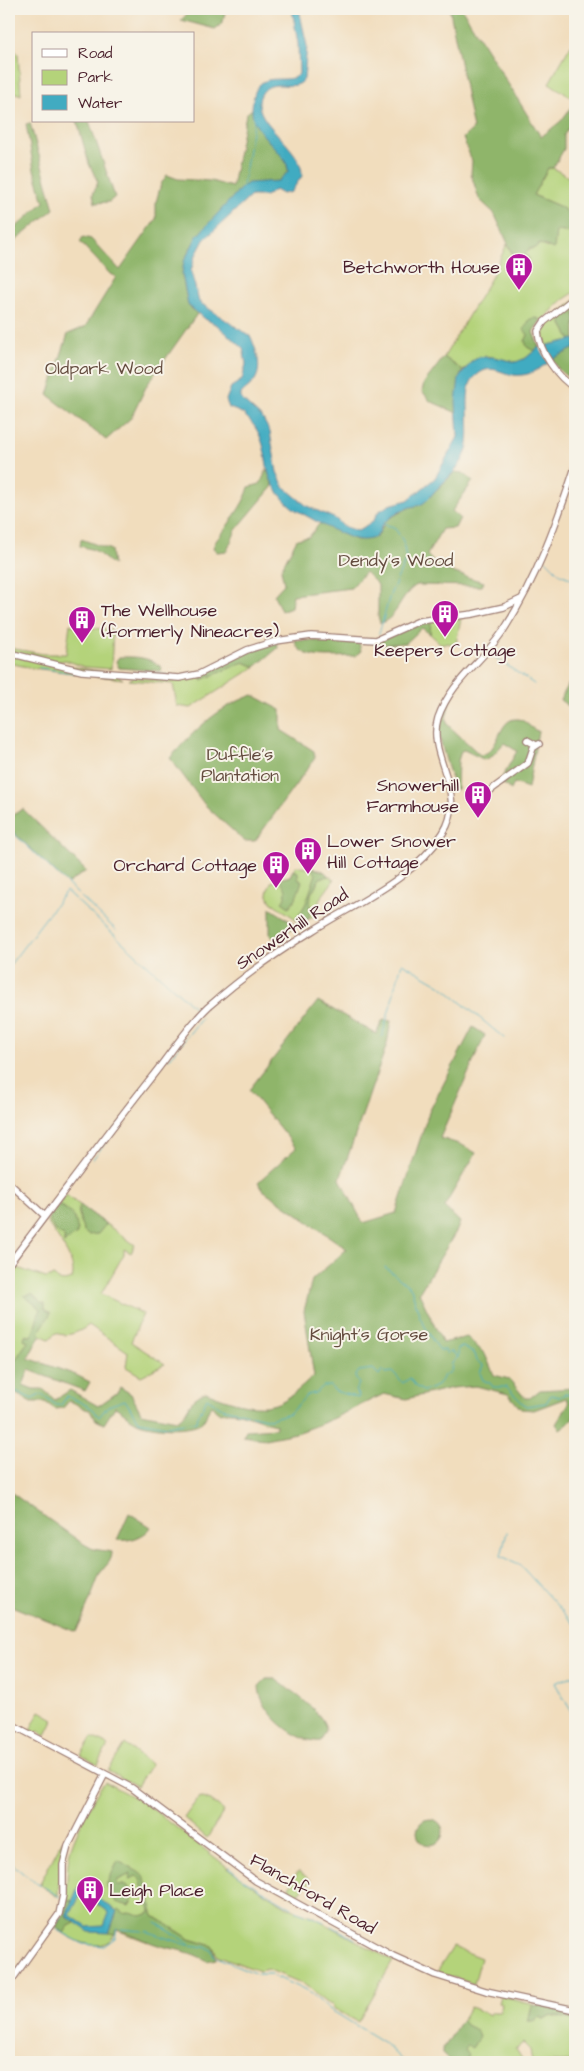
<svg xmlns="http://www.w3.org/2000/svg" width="584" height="2071" font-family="'Architects Daughter',sans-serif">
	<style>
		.green { fill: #b4d37a; stroke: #7f7952 }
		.forest { fill: #8fb56a; stroke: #6c6a4a }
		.water { fill: #41abc1; stroke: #466576; fill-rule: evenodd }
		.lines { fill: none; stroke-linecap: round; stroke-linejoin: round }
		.stream { stroke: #41abc1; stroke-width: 1 }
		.minor-casing { stroke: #9e7e74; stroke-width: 8 }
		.minor { stroke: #fff; stroke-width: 5.5 }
		.labels { text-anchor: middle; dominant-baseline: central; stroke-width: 4; stroke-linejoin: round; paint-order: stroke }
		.poi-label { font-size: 18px; fill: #4a1f2b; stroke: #f7f3e8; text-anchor: end }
		.park-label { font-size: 18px; fill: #644c3f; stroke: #f7f3e8 }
		.street-label { font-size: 18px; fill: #4a1f2b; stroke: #f7f3e8 }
	</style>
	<rect width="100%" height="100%" fill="#f7f3e8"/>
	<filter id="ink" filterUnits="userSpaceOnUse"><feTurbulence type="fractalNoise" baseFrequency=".02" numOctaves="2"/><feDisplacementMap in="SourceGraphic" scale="10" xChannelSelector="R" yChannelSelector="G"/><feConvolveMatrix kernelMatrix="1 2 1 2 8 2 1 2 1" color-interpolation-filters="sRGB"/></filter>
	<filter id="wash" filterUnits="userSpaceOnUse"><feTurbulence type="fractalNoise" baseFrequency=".0096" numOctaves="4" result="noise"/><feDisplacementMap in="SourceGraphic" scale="20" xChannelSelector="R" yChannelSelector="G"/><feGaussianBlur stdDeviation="1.12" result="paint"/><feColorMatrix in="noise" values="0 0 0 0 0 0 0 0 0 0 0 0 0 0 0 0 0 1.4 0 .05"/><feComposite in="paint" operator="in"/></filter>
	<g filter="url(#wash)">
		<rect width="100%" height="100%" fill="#f1ddbd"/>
		<path class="green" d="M575 38V100L549 83Z
			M9 44 18 54 21 95 9 90Z
			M548 168H553L575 181V219L561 207 533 195Z
			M556 231 575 233V292L563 300 535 327 533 332 539 347C532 352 525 361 516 362 492 365 490 342 463 371L444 357 491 278 507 244 515 259C525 255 530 248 540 244L547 248Z
			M575 300V306L562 324 571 340 544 346 540 335 542 329Z
			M461 619 456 644 440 643 430 634 431 620Z
			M70 624 74 626 113 630 111 669 84 667 65 660C56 665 21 654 9 652V648L43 654H66Z
			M9 655 117 675 123 679 32 668 9 663Z
			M244 662 255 667 191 708 177 706 173 684 129 680 133 677 173 681 202 676V679Z
			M296 866 323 871 334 880 319 900 320 912 304 922H300L271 902 267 893 271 882 290 876Z
			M66 1195 135 1245 131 1253 124 1249V1254L101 1294 143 1314 131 1342 165 1364 141 1376 126 1367 128 1352 89 1325C80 1332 66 1338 56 1333L49 1339 40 1335 28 1358 19 1355 9 1372V1270L12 1266 46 1278 54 1276C59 1283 65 1281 72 1279 78 1262 56 1236 47 1222L49 1217Z
			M40 1711 54 1719 45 1737 39 1731 36 1733 30 1730Z
			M92 1737 108 1745 98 1765 81 1755Z
			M125 1744 150 1764V1766L137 1786 108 1771Z
			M105 1782 146 1804 247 1882 289 1908 312 1916 393 1961 358 2022 333 2008V2005C323 2004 319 1995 311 1989 298 1980 282 1976 268 1969L259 1971 217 1955 213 1946 190 1939 154 1916 148 1942 116 1930C108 1958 70 1941 56 1927 70 1906 65 1880 69 1856 73 1836 91 1804 101 1786Z
			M199 1797 211 1801 224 1811 207 1838 184 1818Z
			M65 1840 66 1844 60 1861 58 1897 41 1886 40 1883 62 1841Z
			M298 1871 311 1880 295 1898 286 1893Z
			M453 1947 481 1958 474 1984 437 1972Z
			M501 1996 534 2005 532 2006 528 2021 538 2017 544 2019 551 2015 573 2020 575 2016V2062H532L530 2050 523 2043 516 2049 524 2062H451L442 2054 470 2007 490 2015 492 2012H500L502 2004 499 2003Z"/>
		<path class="forest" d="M213 9H226L222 24 215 29 181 20 189 12 211 11Z
			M447 9H462L541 137 561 121 575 102V118L564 135V149L553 168H548L533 195 561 207 575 219V233L556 231 554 249 540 244 535 248 529 249 525 254 529 258V265L518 263 515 259 494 213 479 199 471 174 472 161 463 138 473 129 450 11Z
			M252 109C253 134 290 155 288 172L278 181 241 188 189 250 185 263 182 274 188 305 197 314 147 385 131 418 106 440 48 395 68 334 85 327 116 277 110 274 80 242 83 237 91 239 120 270 156 219V202L161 184 167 175 178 179 211 181 232 187 246 114Z
			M77 121H89L115 197 109 202 95 203 93 194 98 182 89 164Z
			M30 123 54 209 14 242 9 252V229L13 230 44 202 34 170 26 124Z
			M575 306V339L571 340 562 324V319Z
			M537 318 541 320 533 332 539 347 534 351 527 347 525 341 528 335 524 329 530 319Z
			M575 348V383L559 370 552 359Z
			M444 357 463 371 459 378 457 413 430 401 422 391 424 383Z
			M267 469 273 486 236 530 227 551 217 552 213 548C216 538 221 536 226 528 235 514 245 502 249 487L260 484Z
			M455 472 463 473 473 481 452 511 460 518 455 528 442 529 427 555C440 571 464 576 484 582L482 586 417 585C401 593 398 619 380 623L378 616V585L365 572 351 588 293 595 291 607 281 611 274 595 284 584 281 569 297 539 309 537 320 523 357 540 377 537 386 520 410 507 422 504Z
			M81 539 111 550 113 565 94 550 80 546Z
			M431 620 430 634 422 628 406 643 378 645V642L410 626Z
			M295 640 359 643 361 651 355 656C338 656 298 663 295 640Z
			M277 643 278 648 255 667 244 662 202 680V676L243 654Z
			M119 657C136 657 149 656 162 668L161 671 119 668 116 661Z
			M575 673V711L560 700Z
			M253 695 281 710V730L314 751 315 758 255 841H244L205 805 170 758C195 730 216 708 253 695Z
			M451 696 446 719 448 725 480 755C501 753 497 717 518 719 526 720 530 729 538 731L528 788 514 783 511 790 501 782V779L517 751 504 743 491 757 485 760 464 750 461 751 458 761 457 790 454 788 437 729 440 717Z
			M23 809 86 871 67 884 9 828V817Z
			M309 867 323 871 329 876 320 878 311 894 309 919 300 922 296 920 306 903 316 874Z
			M293 870 298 872V879L302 881 296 898 289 907 282 902C288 892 287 888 279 879L290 876Z
			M270 908 298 926 273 938 270 935Z
			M318 1001 376 1034 383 1020 391 1021 387 1044 340 1179 363 1223 396 1213 429 1112 473 1027 485 1035 440 1138 462 1145 476 1153 444 1207 460 1222 457 1230 419 1293 443 1343 467 1337 485 1354 494 1375 509 1379 525 1398H530L540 1390 574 1388 575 1374V1411L572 1420 560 1429 556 1424 569 1403 566 1398 534 1410 521 1409 508 1394 476 1386 452 1388 406 1399 384 1394 323 1423 296 1433 265 1439 243 1436 246 1430 276 1428V1424C258 1421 237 1408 220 1413L211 1406C207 1410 207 1416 204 1420 194 1432 149 1428 137 1422 128 1418 124 1411 115 1407L104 1424 96 1420 90 1410C81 1409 77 1403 69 1401L63 1408 55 1409 45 1402H31L9 1390C9 1385 7 1378 9 1373 11 1367 23 1347 28 1342L24 1339 25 1335 31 1336C36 1328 36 1318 41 1309L24 1296 32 1294 42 1303H45V1309L51 1313 39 1332 41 1334 28 1358 76 1375 90 1382 85 1391 29 1370 23 1385 33 1389H43L55 1400 70 1390 98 1406 118 1392 120 1387 131 1394 141 1413 177 1420C192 1410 185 1401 206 1392 228 1401 262 1414 284 1400 295 1394 305 1384 314 1376L304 1311 312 1280 347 1249 263 1190 258 1182 296 1148 249 1090Z
			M58 1205C71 1210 79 1220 77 1234L64 1243V1236C57 1234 50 1226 49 1217Z
			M80 1205 106 1224 98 1234 88 1235 83 1231 78 1210Z
			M9 1491 82 1543 93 1549 112 1552C112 1564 103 1566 99 1576 92 1595 85 1613 76 1632L9 1605Z
			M129 1513 151 1527C145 1537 128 1542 117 1540Z
			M266 1679H275C289 1689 325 1713 326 1730L321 1741C296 1744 259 1711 259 1686Z
			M417 1832a13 13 0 1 1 26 0a13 13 0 1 1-26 0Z
			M118 1861 144 1875 154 1916 190 1939 213 1946 216 1959 207 1961C191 1951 175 1950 158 1945 144 1941 131 1932 116 1930L115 1934 109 1933 117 1911 119 1909 125 1914 131 1912 141 1916 150 1913C149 1900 142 1891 140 1878L136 1876 129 1880 131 1874 118 1880 117 1885H127L131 1891 133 1899 129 1906 116 1902 106 1885Z
			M66 1898 72 1901 66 1916 75 1923 69 1926 64 1933 56 1927 63 1915Z
			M534 2005 575 2013 574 2020 551 2015 544 2019 538 2017 535 2021H528L532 2006Z
			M462 2019 466 2025 476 2030 479 2037 472 2048 467 2045 464 2050 468 2055 466 2059 469 2060 467 2062H451L442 2054V2051Z"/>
		<path class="water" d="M292 9H299L307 46 304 79C296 94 273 76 262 93 245 120 304 145 302 176L291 192 282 194 275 190 266 196H251L204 240 195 257 191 271 199 302 251 337C256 350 263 367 255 380 251 386 245 389 241 394V399L263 419 270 432 277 472 284 487 307 506 336 519 343 526 358 531 374 520 378 512 389 505 408 500 435 478 458 437 456 402 459 378 472 361 480 357H494L516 362 526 358 539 347 548 363C540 368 533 374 522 375 502 378 492 358 473 379 463 390 472 432 467 449 462 468 447 478 435 491 431 495 428 501 422 504 419 506 415 506 411 507 403 509 392 516 386 521 376 528 385 539 363 540 348 541 311 518 296 510 285 503 270 484 268 471 264 448 263 431 243 414 239 411 234 410 229 408L226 400 231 387 242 380 246 364 243 348 217 325 203 318 188 305 182 274 184 261 197 236 241 188 248 183 278 181 288 172C290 153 250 134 252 109 254 63 285 88 299 74L298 44Z
			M575 339V348L552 359 544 346Z
			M78 1887 86 1890 117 1911 109 1933 89 1932 66 1916ZM80 1896 92 1900 106 1910 108 1913 103 1926 87 1927 70 1915Z"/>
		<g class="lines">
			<path class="stream" d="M243 186 254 119
				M546 560 560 574 575 580
				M379 634 390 595 406 559 403 541 398 533 394 527 383 524
				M493 656 534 684
				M39 668 74 673
				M143 672 168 675
				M9 829 116 930
				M9 966 66 891 194 1007 196 1014
				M382 1037 402 963 440 985 504 1038
				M169 1059 201 1019
				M93 1159 145 1090
				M385 1267 411 1288 420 1317 433 1341 440 1350H445L447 1354 450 1351 458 1357
				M9 1388 32 1399 42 1394 56 1405H61L67 1396C70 1397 93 1408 94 1410 95 1412 97 1415 99 1417L108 1406 125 1400 138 1421 167 1426 196 1421 207 1398 222 1408 270 1419 290 1413 307 1395 315 1393 324 1386H330L335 1391 358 1398 359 1395 355 1391 359 1384 355 1377 359 1371 373 1369 379 1375 382 1370 385 1373 393 1372 403 1383 410 1378 416 1387 423 1391C434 1388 440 1386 444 1375L451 1372 452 1363 458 1357V1348L463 1347 475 1354 477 1361 483 1365 480 1373 483 1380 490 1383 493 1387H506L526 1406 546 1403 551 1395 559 1397 565 1394 575 1396
				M507 1532 501 1556 519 1564 575 1625
				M9 1606 11 1607
				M575 1675 555 1683 575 1718
				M9 1861 25 1875 60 1897
				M229 1867 243 1879 292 1908
				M296 1910 324 1922
				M63 1911 64 1903
				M156 1923 190 1944
				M332 1926 355 1939
				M56 1929 54 1927 60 1917
				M121 1929 142 1931
				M58 1930 83 1944 104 1946 115 1938 117 1929
				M146 1931 188 1945 206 1947 212 1950 214 1956 257 1974H272L277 1979 279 1978 312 1994 326 2007 383 2042 404 2062
				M556 2010 575 2013"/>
		</g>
	</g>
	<g filter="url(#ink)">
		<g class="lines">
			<defs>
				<path id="minor" d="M575 297 544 322 538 331C539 352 558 378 575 388
					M9 653 82 671 179 678 199 674 247 650 276 641 311 636 376 640 419 621 473 614 504 607 521 599
					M527 740 536 745
					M488 792 528 763 533 748 539 744
					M9 1183 45 1216
					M9 1264C56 1202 102 1140 150 1079 169 1056 186 1028 208 1007 240 979 276 953 312 931 356 903 414 879 443 833 469 792 426 757 438 718 451 680 485 660 505 628 537 578 557 522 575 467
					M9 1723 132 1788 256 1881 393 1956 435 1975 486 1991 575 2010
					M9 1984 59 1914 63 1895V1865L68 1846 105 1774"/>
			</defs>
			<use href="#minor" class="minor-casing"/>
			<use href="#minor" class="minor"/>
		</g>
	</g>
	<defs>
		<symbol id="building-pin" viewBox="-11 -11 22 30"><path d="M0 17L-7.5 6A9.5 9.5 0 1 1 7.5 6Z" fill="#b5179e" stroke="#f7f3e8"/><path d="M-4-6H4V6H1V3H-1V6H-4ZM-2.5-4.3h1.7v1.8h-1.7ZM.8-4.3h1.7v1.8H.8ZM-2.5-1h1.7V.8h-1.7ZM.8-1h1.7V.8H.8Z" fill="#fff"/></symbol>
	</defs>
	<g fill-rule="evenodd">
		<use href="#building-pin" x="503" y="251" width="32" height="43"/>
		<use href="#building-pin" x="429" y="598" width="32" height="43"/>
		<use href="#building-pin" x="66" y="604" width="32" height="43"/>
		<use href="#building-pin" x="462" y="779" width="32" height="43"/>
		<use href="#building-pin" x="292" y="835" width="32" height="43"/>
		<use href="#building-pin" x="260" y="849" width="32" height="43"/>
		<use href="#building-pin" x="74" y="1874" width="32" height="43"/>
	</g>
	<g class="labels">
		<g class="poi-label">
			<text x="500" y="267">Betchworth House</text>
			<text x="101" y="610" text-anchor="start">The Wellhouse<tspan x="101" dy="21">(formerly Nineacres)</tspan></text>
			<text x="445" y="650" text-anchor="middle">Keepers Cottage</text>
			<text x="459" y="785">Snowerhill<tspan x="459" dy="21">Farmhouse</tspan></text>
			<text x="327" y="841" text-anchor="start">Lower Snower<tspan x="327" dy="21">Hill Cottage</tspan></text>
			<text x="257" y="865">Orchard Cottage</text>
			<text x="109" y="1890" text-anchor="start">Leigh Place</text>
		</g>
		<g class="park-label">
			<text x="104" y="368">Oldpark Wood</text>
			<text x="396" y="560">Dendy's Wood</text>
			<text x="240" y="754">Duffle's<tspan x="240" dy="21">Plantation</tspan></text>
			<text x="369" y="1334">Knight's Gorse</text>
		</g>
		<g class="street-label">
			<text transform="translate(292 929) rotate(-34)">Snowerhill Road</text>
			<text transform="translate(313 1894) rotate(30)">Flanchford Road</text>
		</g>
	</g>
	<rect width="584" height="2071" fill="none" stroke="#f7f3e8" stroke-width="30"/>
	<rect x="32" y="32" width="162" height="90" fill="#f7f3e8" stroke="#b29e9c"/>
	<rect x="42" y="49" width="25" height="8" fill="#ffffff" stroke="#b29e9c"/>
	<text x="78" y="58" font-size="15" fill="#4a1f2b">Road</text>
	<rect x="42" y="70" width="25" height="15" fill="#b4d37a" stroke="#b29e9c"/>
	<text x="78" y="82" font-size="15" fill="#4a1f2b">Park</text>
	<rect x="42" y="95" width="25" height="15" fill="#41abc1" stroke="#b29e9c"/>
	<text x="78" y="108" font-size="15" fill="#4a1f2b">Water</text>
</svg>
